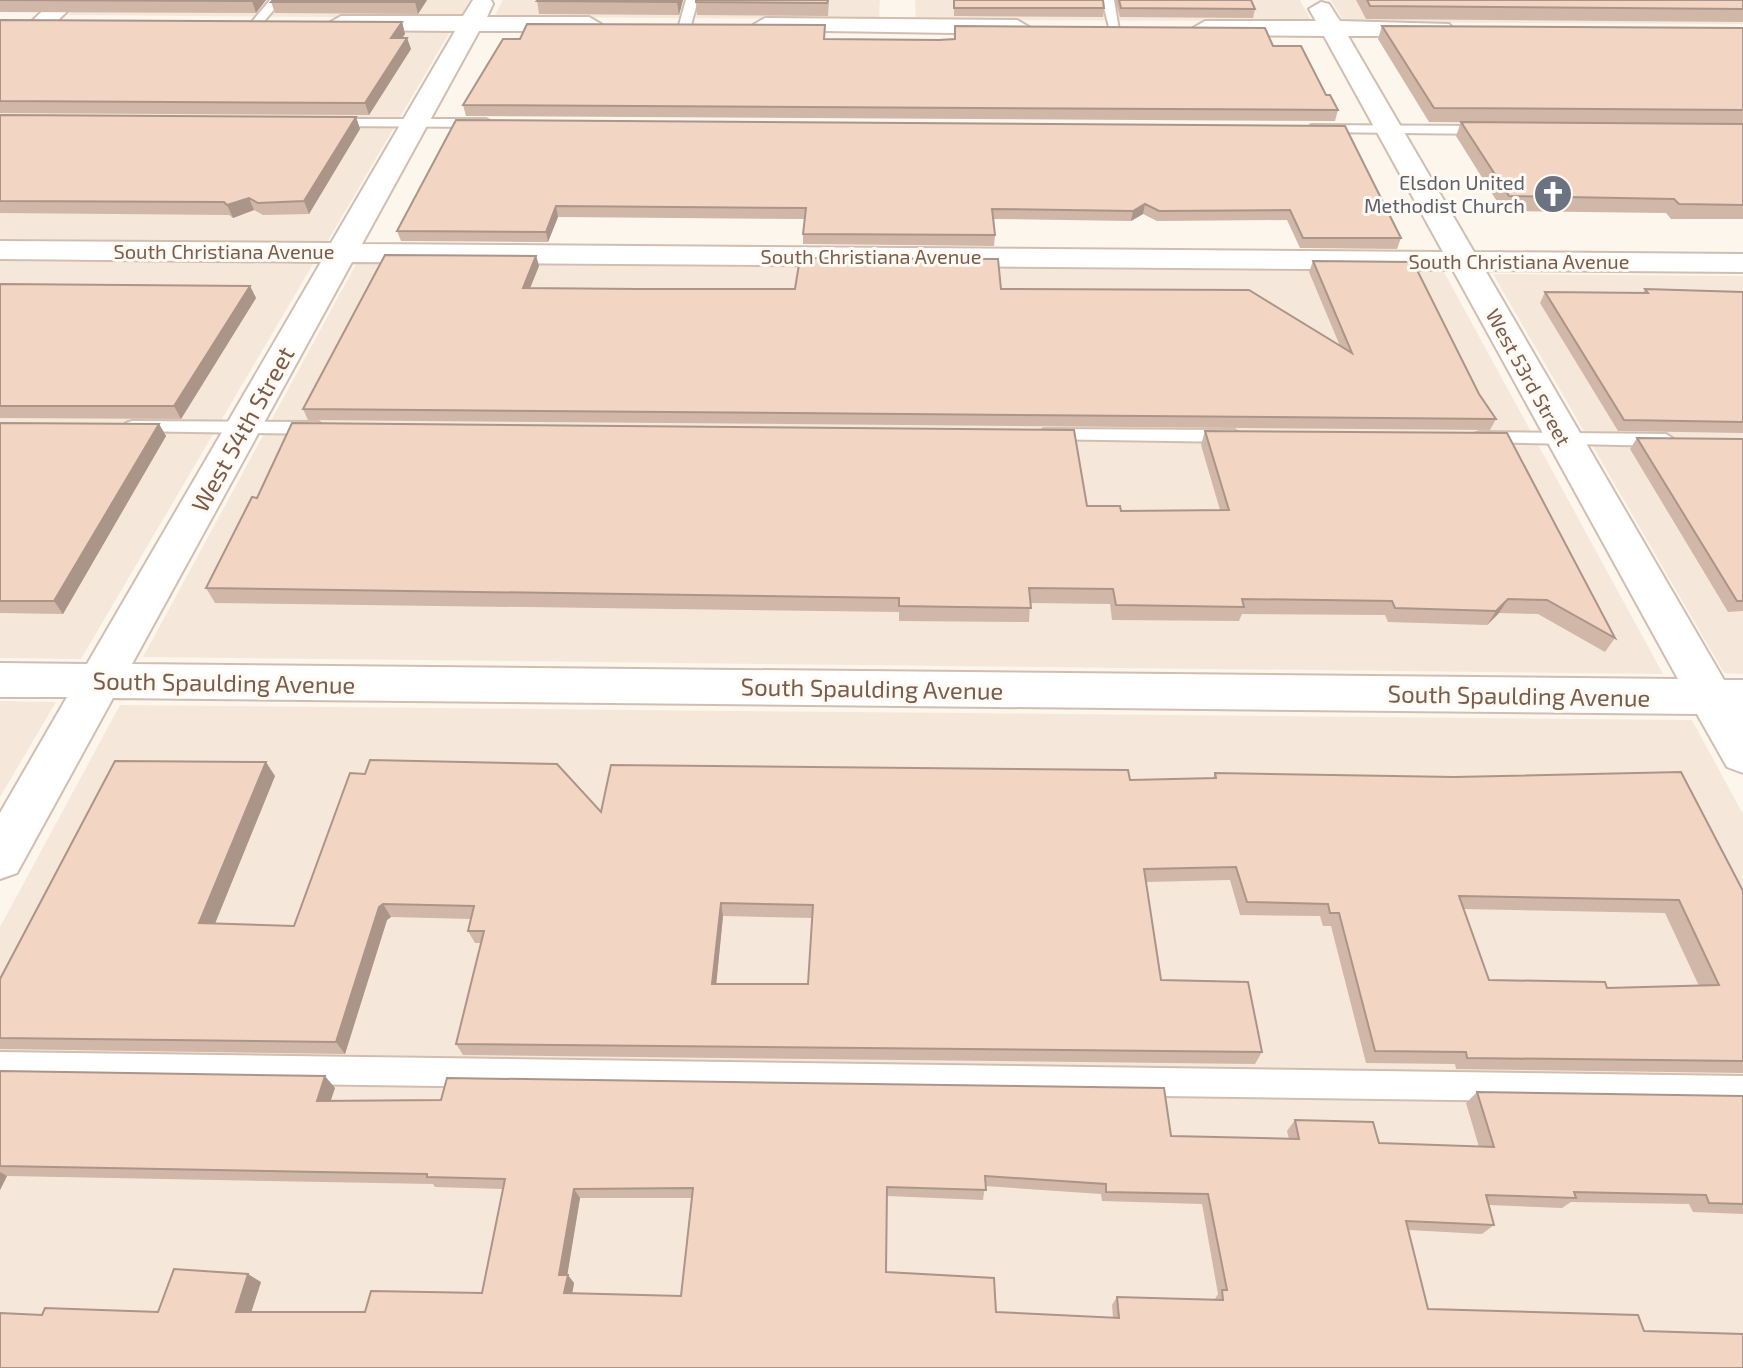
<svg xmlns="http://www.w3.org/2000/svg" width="1743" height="1368" font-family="'Exo 2',sans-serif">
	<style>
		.residential { fill: #f5e8da }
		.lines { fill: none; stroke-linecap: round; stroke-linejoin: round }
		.lane-casing { stroke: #d1beb0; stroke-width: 4 }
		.street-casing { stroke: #d1beb0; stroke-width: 4 }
		.lane { fill: #fff; fill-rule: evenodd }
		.street { fill: #fff; fill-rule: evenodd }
		.wall { fill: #d1b7a8; fill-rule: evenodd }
		.shaded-wall { fill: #aa9588 }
		.building { fill: #f3d5c3; stroke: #aa9588; stroke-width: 2; fill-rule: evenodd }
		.labels { text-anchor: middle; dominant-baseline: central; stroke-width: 6; stroke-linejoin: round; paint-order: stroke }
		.far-worship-label { font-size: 20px; fill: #5b616d; stroke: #fffaf3; text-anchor: end }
		.far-street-label { font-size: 20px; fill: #7a5c4d; stroke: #fffaf3 }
		.street-label { font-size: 24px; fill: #7a5c4d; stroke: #fffaf3 }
	</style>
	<rect width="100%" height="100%" fill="#fdf6ec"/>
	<path class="residential" d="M85 0H470L460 18 68 15Z
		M503 0H880L879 19 494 17Z
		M915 0H1300L1311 21 916 20Z
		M1331 0H1743V24L1344 22Z
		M0 28 451 30 327 242 0 239Z
		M0 261 313 264 81 659 0 658Z
		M356 264 1444 272 1663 674 143 657Z
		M1493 274 1743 276V674L1724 673Z
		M0 701 56 702 0 797Z
		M120 705 1692 720 1743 814V1368H0V927Z"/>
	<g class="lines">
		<defs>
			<path id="lane" d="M270 0H282L261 25H253L251 23Z
				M686 0H698L691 25 685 29 679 25Z
				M1102 0H1114L1119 30 1109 27Z
				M323 119H486L493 123 486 127 328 126 323 125Z
				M1311 125 1486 126 1493 130 1486 134 1316 132 1309 128Z
				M132 421 318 422 327 428 318 434 126 431V423Z
				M1044 429 1234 430 1243 436 1234 442 1038 439 1035 435Z
				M1480 432 1666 434 1675 440 1666 446 1474 442V434Z
				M0 1052 1743 1076V1104L0 1080Z"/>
			<path id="street" d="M54 0H79L52 26H36L32 21Z
				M473 0H491L493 4 487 17H589L601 24 589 31H479L362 244 1443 252 1324 36 1205 35 1193 28 1205 21H1316L1309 9 1321 2 1329 4 1340 21 1449 24 1453 29 1441 36H1348L1474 252 1743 254V272L1485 270 1724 680H1743V773L1727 767 1697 714 113 698 17 873 0 879V813L67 697H0V663L87 664 321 262 0 259V241L331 243 455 31 341 30 329 23 341 16H463ZM352 262 1453 270 1678 679 132 664Z
				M765 18 1017 20 1029 27 1017 34 757 30 753 25Z"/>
		</defs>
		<use href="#lane" class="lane-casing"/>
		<use href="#street" class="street-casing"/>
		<use href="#lane" class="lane"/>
		<use href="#street" class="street"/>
	</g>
	<path class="wall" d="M0 0H266L256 13 0 12Z
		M427 0 418 14 275 13 271 2Z
		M683 0 679 15 539 14 537 1Z
		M829 0 828 16 697 15 696 2Z
		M954 0H1103L1104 8 1103 17 954 16Z
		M1115 0H1251L1255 9 1253 18 1120 17Z
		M1356 0H1743V22L1366 19Z
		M0 20 402 22 405 34 402 38H407L411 49 369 115 0 113Z
		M955 26 1273 46 1326 95 1338 110 1335 121 466 116 463 105 825 39H955Z
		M1382 26 1743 28V124L1429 122 1378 39Z
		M0 115 356 117 360 129 309 214 263 215 254 210 233 218 229 215 0 213Z
		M456 120 1345 126 1401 238 1397 249 1300 248 1287 220 1157 221 1143 214 1131 221 994 219 995 235 994 246 803 244V234L805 219 558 217 548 242 401 241 397 231Z
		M1461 122 1743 124V219H1671L1666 213 1503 211 1456 136Z
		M536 256 539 266 530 288 638 289H1001L1340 346 1309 272 1313 261 1479 394 1496 419 1490 430 308 420 303 409Z
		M0 284 250 286 256 298 181 419 0 418Z
		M1645 289 1743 292V433L1618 431 1540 303 1545 292 1643 293Z
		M0 423 159 424 166 436 63 614 0 613Z
		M1205 431 1507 433 1615 638 1605 652 1538 614 1499 613 1487 625 1388 622 1385 615 1242 614 1239 621 1112 620 1110 604 1030 603 1029 622 899 621V612L215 603 206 588 1087 506 1121 511 1220 510 1201 445Z
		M1637 438 1743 439V611L1728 612 1630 449Z
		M1215 773 1743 891V1073L1456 1069 1455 1064 1366 1063 1331 926H1323L1320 916 1240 915 1230 880 1146 882 1161 980 1262 1052 1255 1064 463 1055 456 1044 481 943H475L468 931 471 919 391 917 387 920 345 1054 0 1049V979L275 776 215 923 294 926 601 812 1130 780 1213 778ZM1464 909 1665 913 1699 986 1607 988 1489 980ZM723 916 812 918 808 984H716Z
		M0 1071 335 1088 330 1101 1171 1136 1289 1139 1287 1131 1295 1120 1379 1143 1479 1147 1466 1103 1477 1092 1743 1096V1214L1693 1212 1689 1204 1571 1202 1562 1208 1489 1205 1494 1225 1482 1234 1408 1230 1428 1309 1644 1331 42 1315 158 1312 261 1282 251 1312H365L482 1293 503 1189 435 1187 433 1184 7 1176 0 1190ZM985 1186 1101 1194 1102 1201 1202 1204 1218 1294 1215 1299 1117 1297 1112 1305 1113 1318 996 1312 886 1272 887 1196 983 1200ZM580 1198H692L681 1296 572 1293 574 1283 567 1275Z"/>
	<path class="shaded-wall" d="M253 0H266L256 13 252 1Z
		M417 0H427L418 14 415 2Z
		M678 0H683L679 15 677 2Z
		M402 22 405 34 395 49 391 38Z
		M407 38 411 49 369 115 365 103Z
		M356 117 360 129 309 214 304 201Z
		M249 198 254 210 233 218 227 205Z
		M1145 204 1143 214 1131 221 1133 211Z
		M556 206 558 217 548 242 546 232Z
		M536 256 539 266 526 298 523 288Z
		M250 286 256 298 181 419 174 406Z
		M159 424 166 436 63 614 54 601Z
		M1508 599 1499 613 1487 625 1496 611Z
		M266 762 275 776 210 936 199 923Z
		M721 903 723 916 715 997 712 984Z
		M383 904 391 917 387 920 345 1054 336 1042 379 907Z
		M325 1076 335 1088 327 1112 317 1101Z
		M0 1172 7 1176 0 1190Z
		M574 1189 580 1198 566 1283 559 1275Z
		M248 1274 261 1282 249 1319 236 1312Z
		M568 1275 574 1283 571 1301 564 1293Z"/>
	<path class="building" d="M0 0H253L252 1Z
		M273 0H417L415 2H271Z
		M538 0H678L677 2 537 1Z
		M696 0H828L827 3 696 2Z
		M954 0H1103L1104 8H954Z
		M1119 0H1251L1255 9 1121 8Z
		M1367 0H1743V9L1370 6Z
		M0 20 402 22 391 38H407L365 103 0 101Z
		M527 24 825 25 824 39 939 40 955 39V26L1265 28 1273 46H1301L1326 95H1330L1338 110 463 105 503 39H520Z
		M1382 26 1743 28V110L1434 108Z
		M0 115 356 117 304 201 258 203 249 198 227 205 224 202 0 201Z
		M456 120 1345 126 1401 238H1303L1290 210 1159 211 1145 204 1133 211 992 209 995 235 803 234 806 208 556 206 546 232 397 231Z
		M1461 122 1743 124V205L1679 204 1674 199 1509 196Z
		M385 255 536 256 523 288 638 289H795L800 258 998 259 1001 289 1249 290 1352 353 1313 261 1413 262 1479 394 1496 419 303 409Z
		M0 284 250 286 174 406H0Z
		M1645 289 1743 292V422L1624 420 1545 292 1648 293Z
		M0 423 159 424 54 601H0Z
		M292 423 1074 430 1087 506H1120L1121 511 1229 510 1205 431 1507 433 1615 638 1547 600 1508 599 1496 611 1395 608 1392 601 1242 599 1244 607 1116 605 1113 589 1029 588 1031 608 960 607 899 606V598L206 588 252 497 257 498Z
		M1637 438 1743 439V601H1737Z
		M370 760 557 764 601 812 611 765 1128 770 1130 780 1216 778 1215 773 1454 777 1681 772 1743 891V1061L1467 1058 1466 1052 1375 1051 1339 913H1330L1328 904 1247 902 1236 867 1144 869 1161 980 1248 982 1262 1052 456 1044 484 931H468L474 906 383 904 379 907 336 1042 0 1038V979L115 761 266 762 199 923 294 926 350 773 365 774ZM1459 896 1679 900 1719 985 1607 988 1605 982 1489 980ZM721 903 813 905 808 984H712Z
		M0 1071 325 1076 317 1101 441 1100 447 1078 1164 1088 1171 1136 1299 1139 1295 1120 1373 1122 1379 1143 1494 1147 1477 1092 1743 1096V1204L1709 1203 1706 1195 1574 1192 1576 1198 1486 1195 1494 1225 1406 1221 1428 1309 1638 1315 1644 1331 1743 1334V1368H0V1313L42 1315 45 1308 158 1312 174 1269 248 1274 236 1312H365L371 1291 482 1293 505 1179 427 1177V1174L0 1166ZM985 1176 1106 1184V1192L1208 1194 1227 1290H1222L1223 1300 1117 1297 1119 1318 996 1312 994 1278 886 1272 887 1187 986 1190ZM693 1188 681 1296 564 1293 568 1275H559L574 1189Z"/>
	<defs>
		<symbol id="church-disc" viewBox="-11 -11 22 22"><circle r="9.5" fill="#6b7280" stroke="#fffaf3"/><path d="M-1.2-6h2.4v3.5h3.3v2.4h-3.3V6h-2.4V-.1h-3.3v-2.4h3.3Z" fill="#fff"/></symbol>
	</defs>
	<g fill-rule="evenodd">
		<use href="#church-disc" x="1531" y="172" width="44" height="44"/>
	</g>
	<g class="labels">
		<g class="far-worship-label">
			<text x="1525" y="182">Elsdon United<tspan x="1525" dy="23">Methodist Church</tspan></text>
		</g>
		<g class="far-street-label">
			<text x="224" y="251">South Christiana Avenue</text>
			<text x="871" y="256">South Christiana Avenue</text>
			<text x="1519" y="261">South Christiana Avenue</text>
			<text transform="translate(1529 377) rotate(61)">West 53rd Street</text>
		</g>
		<g class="street-label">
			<text transform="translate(242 429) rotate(-61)">West 54th Street</text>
			<text transform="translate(224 682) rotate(1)">South Spaulding Avenue</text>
			<text transform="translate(872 688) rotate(1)">South Spaulding Avenue</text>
			<text transform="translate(1519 695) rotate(1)">South Spaulding Avenue</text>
		</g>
	</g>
</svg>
